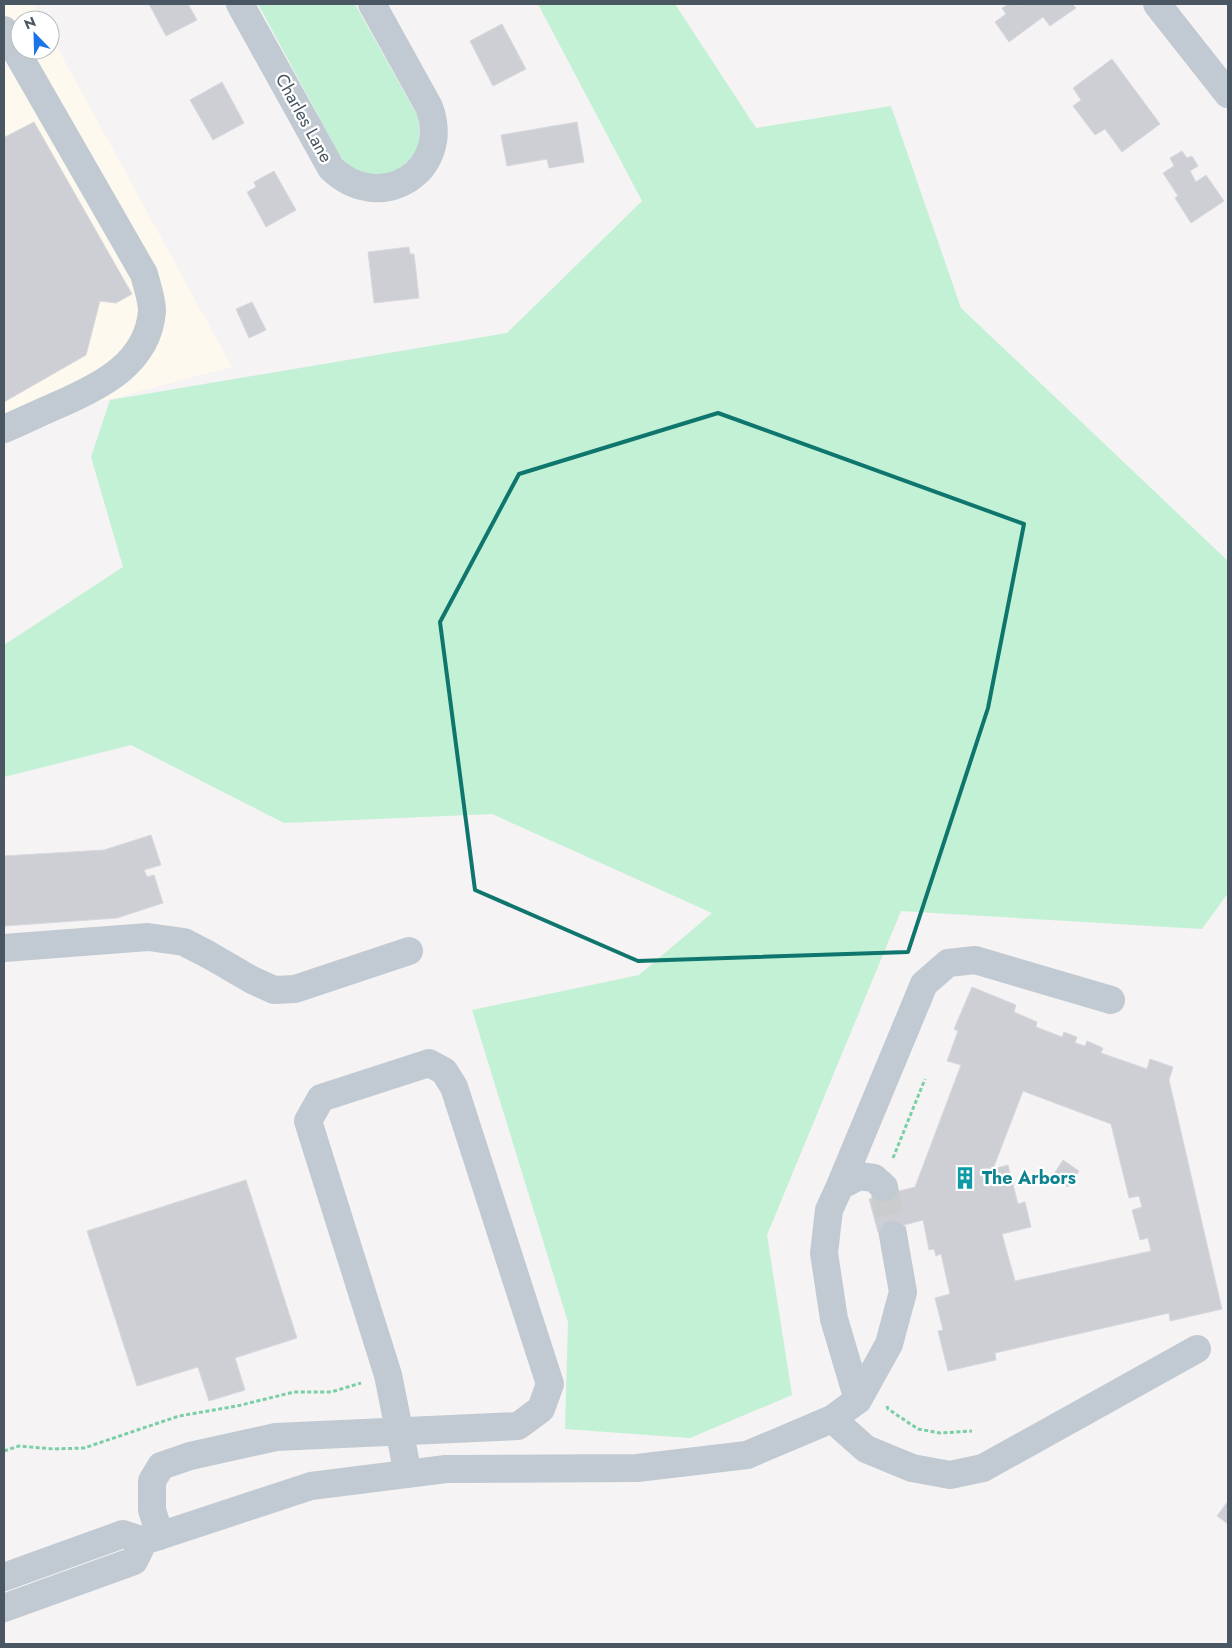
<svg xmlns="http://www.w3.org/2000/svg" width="1232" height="1648" font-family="Jost,sans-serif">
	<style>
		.commercial { fill: #fdf9ef }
		.green { fill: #c3f1d5 }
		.building { fill: #cdcfd5; stroke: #d7d9de; fill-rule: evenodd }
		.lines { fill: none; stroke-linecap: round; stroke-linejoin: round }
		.minor-tunnel { stroke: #caccce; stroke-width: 28; stroke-dasharray: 28 14; stroke-linecap: butt }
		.path { stroke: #7ad0a6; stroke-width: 3; stroke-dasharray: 4 2.5; stroke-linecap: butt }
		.minor { stroke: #c1cad2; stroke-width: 28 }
		.marked { fill: none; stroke: #0f766e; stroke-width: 4; stroke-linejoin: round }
		.labels { text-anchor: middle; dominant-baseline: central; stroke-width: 4.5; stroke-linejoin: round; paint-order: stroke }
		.street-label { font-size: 18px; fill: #4a5661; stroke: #fff }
		.culture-label { font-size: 18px; font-weight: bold; fill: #0d838f; stroke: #fff; text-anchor: start }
	</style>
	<rect width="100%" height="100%" fill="#f5f3f3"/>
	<path class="commercial" d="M4 4H34L42 20H20V50H50V34L232 367 4 427Z"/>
	<path class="green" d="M258 4H355L417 115C419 125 421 135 418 145 410 168 384 181 361 172 352 169 346 163 340 156Z
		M538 4H675L756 128 891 106 961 308 1228 561V893L1202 929 901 911 767 1235 792 1395 690 1438 565 1429 568 1322 472 1010 639 975 712 913 492 814 284 823 131 745 4 777V645L123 567 91 457 110 400 507 333 642 201Z"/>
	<path class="building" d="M149 4H188L197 20 166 36Z
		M1009 4H1017L1018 6 1022 4H1072L1076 8 1050 26 1043 17 1009 42 995 22 1006 14 1002 8Z
		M502 24 526 69 493 86 470 41Z
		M1112 59 1160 124 1122 152 1105 129 1095 135 1073 106 1081 100 1073 88Z
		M222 82 244 123 213 140 190 100Z
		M34 122 132 294 116 303 100 301 86 355 4 402V134L5 137Z
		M577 122 584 162 549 168 547 159 507 166 501 135Z
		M1182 151 1187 158 1192 156 1198 166 1190 171 1196 182 1206 175 1224 201 1191 223 1175 198 1178 196 1163 173 1174 166 1170 158Z
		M274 171 296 210 266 227 247 192 256 187 254 182Z
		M409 247 410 254H414L419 298 374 303 368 252Z
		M252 302 266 330 249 338 236 309Z
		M151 835 161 865 144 870 147 877 154 875 163 903 117 918 4 926V856L104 850Z
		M972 987 1016 1005 1014 1012 1037 1022 1036 1027 1062 1037 1064 1032 1077 1037 1075 1043 1085 1046 1087 1041 1103 1048 1101 1053 1147 1069 1150 1059 1173 1067 1169 1080 1222 1309 1170 1321 1169 1313 995 1353 996 1360 948 1371 938 1331 943 1330 935 1298 950 1294 941 1254 936 1256 934 1249 929 1250 923 1220 878 1232 869 1199 915 1187 961 1065 947 1061 958 1031 954 1029ZM1023 1091 1111 1124 1129 1198 1139 1196 1142 1207 1132 1210 1140 1240 1148 1238 1151 1251 1015 1281 1002 1234 1031 1227 1025 1202 1018 1204 1008 1165 993 1169Z
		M1063 1160 1079 1171 1068 1187 1052 1177Z
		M246 1180 297 1338 235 1358 245 1390 209 1401 198 1367 137 1386 87 1231Z
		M1228 1501V1524L1217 1516Z"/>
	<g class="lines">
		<path class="minor-tunnel" d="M884 1187 893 1235"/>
		<path class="path" d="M893 1158 925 1079
			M887 1406 888 1409 918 1429 940 1433 972 1431
			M4 1451 19 1446 54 1449 84 1448 179 1416 237 1406 294 1392H331L361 1383"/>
		<path class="minor" d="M240 4 331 168C380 216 453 171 429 107L372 4
			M1157 4 1228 94
			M4 30 144 274C147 286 152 299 152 311 148 363 101 386 60 404 41 412 23 421 4 429
			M4 948 148 937 184 942 209 955 252 980 274 990 295 989 409 951
			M840 1186 924 984 948 963 975 960 1111 1000
			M858 1400 834 1319 824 1253 829 1210 840 1186 859 1176 874 1178 884 1187
			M832 1419 866 1449 912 1468 950 1475 983 1468 1197 1349
			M160 1536 152 1510V1481L161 1466 190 1456 276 1437 518 1426 541 1409 550 1384 454 1087 444 1071 429 1063 321 1098 308 1121 388 1375 408 1474
			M4 1577 123 1534 144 1541 311 1486 446 1469 637 1468 747 1455 832 1419 858 1400 889 1344 903 1292 893 1235
			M4 1608 134 1561 144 1541"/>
	</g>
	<path class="marked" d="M718 413 1024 524 988 708 908 952 638 961 475 890 440 622 519 474Z"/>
	<defs>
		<symbol id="building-bare" viewBox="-9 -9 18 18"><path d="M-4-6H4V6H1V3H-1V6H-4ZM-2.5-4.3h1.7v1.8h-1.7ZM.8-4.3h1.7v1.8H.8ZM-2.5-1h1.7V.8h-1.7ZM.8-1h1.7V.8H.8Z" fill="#0f9aa8" stroke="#fff" stroke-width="2.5" paint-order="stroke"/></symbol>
	</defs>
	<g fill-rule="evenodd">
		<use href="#building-bare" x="949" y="1162" width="32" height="32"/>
	</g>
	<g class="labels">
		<g class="street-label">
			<text transform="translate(304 118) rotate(61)">Charles Lane</text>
		</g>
		<g class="culture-label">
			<text x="982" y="1178">The Arbors</text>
		</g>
	</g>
	<rect width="1232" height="1648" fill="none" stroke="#4a5661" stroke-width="10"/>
	<g transform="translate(35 35) rotate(337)"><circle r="24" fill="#ffffff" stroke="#b7bbc0"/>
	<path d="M0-4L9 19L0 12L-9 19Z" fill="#1a73e8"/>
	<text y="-8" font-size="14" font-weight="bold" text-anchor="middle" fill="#4a5661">N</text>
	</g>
</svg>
